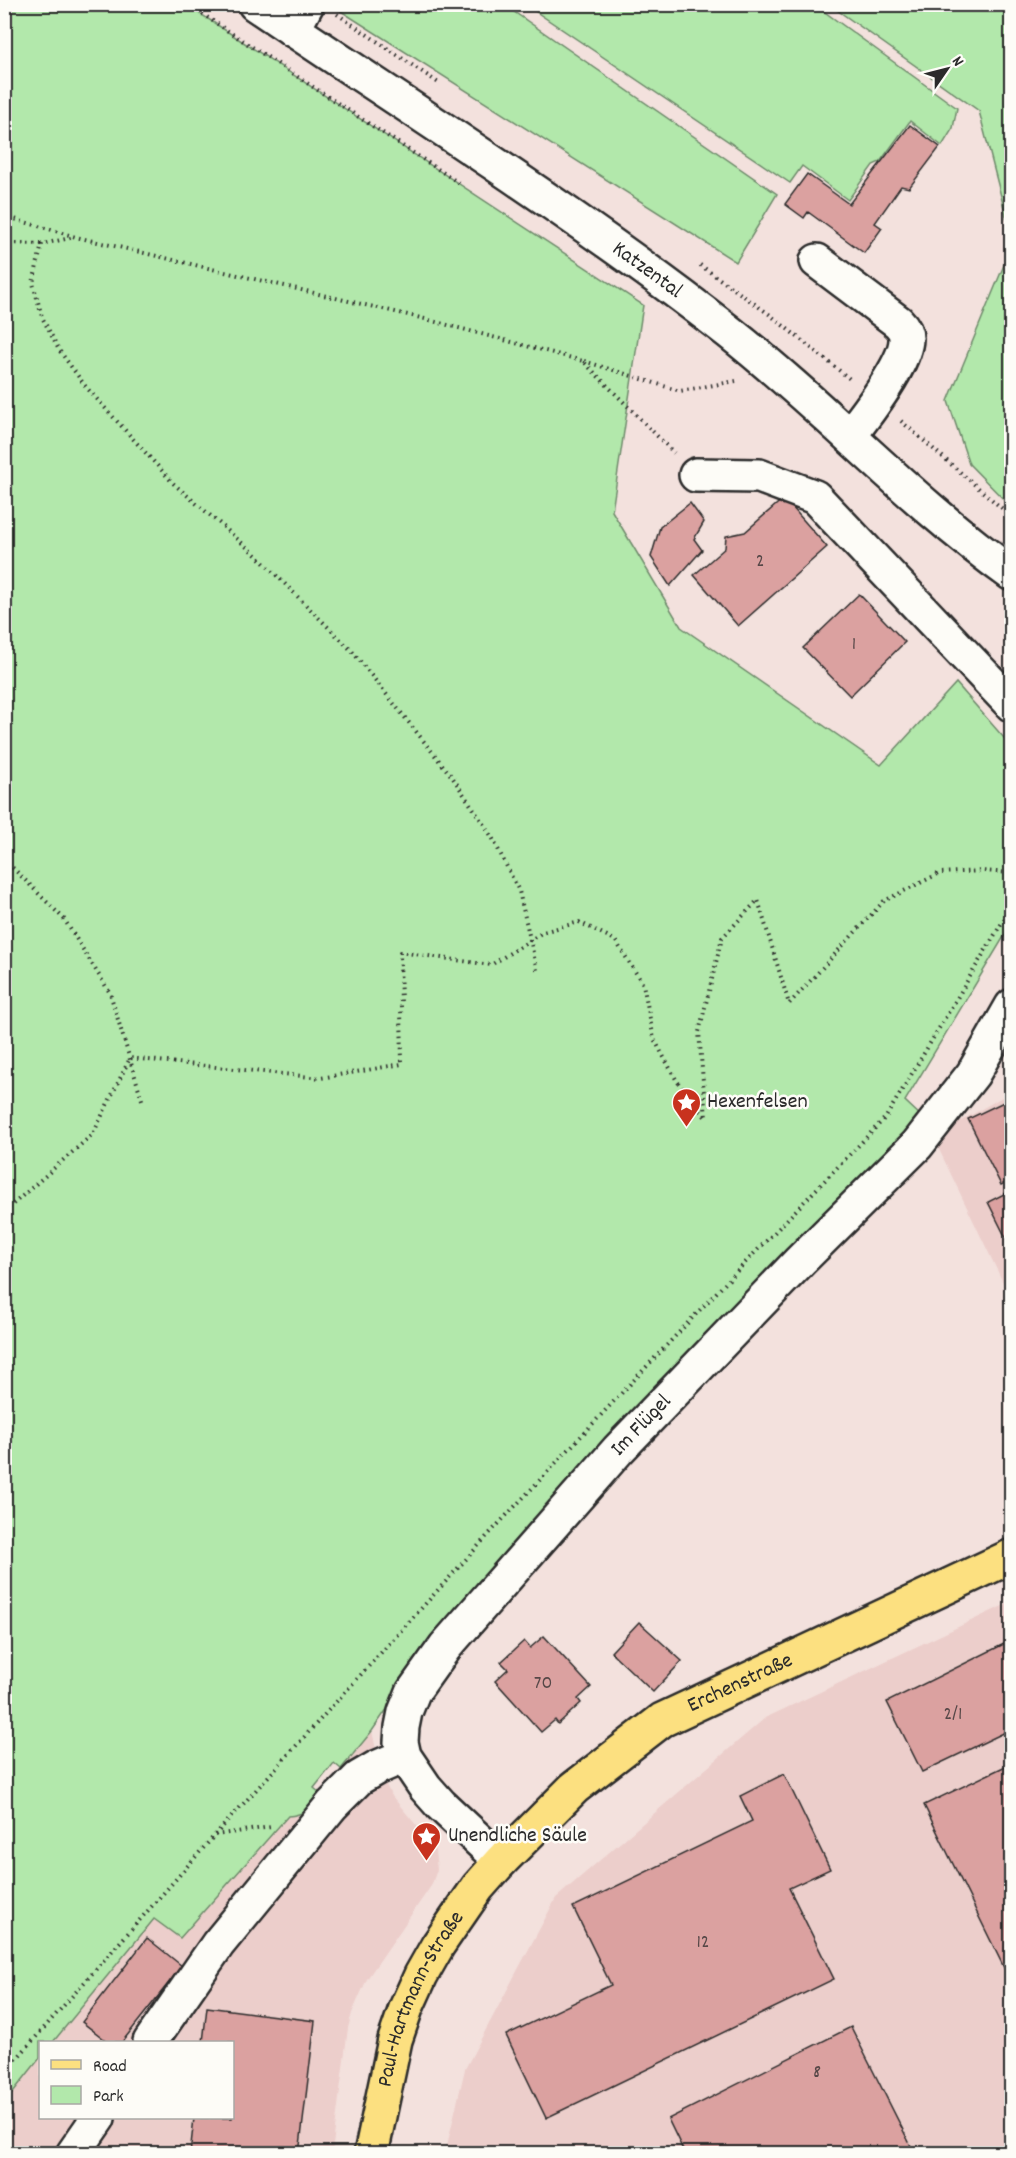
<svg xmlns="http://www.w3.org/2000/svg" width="1016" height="2158" font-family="Dekko,sans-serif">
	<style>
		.built { fill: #eccecb }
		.green { fill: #b2e8ab; stroke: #6e8a6b; stroke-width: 1.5 }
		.building { fill: #dba1a0; stroke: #2b2b2b; stroke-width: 1.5 }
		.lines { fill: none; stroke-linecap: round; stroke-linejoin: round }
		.minor-casing { stroke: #2b2b2b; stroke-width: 38 }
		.major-casing { stroke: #2b2b2b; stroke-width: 38 }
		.path { stroke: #2b2b2b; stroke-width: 4; stroke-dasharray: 1.5 4.5; stroke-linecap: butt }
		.minor { stroke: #fdfcf7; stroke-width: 33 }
		.major { stroke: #fce080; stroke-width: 33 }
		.labels { text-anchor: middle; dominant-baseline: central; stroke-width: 5; stroke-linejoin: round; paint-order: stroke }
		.number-label { font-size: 20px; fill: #574848 }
		.street-label { font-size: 22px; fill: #2b2b2b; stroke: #fdfcf7 }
		.poi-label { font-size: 22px; fill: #2b2b2b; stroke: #fdfcf7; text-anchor: start }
	</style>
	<rect width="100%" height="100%" fill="#f3e1dd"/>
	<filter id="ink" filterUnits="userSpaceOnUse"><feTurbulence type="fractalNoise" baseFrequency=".0167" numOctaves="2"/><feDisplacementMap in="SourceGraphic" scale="12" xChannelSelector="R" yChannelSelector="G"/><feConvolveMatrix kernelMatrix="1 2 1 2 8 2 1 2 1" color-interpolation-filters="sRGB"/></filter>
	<g filter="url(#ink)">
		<path class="built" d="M1011 1092V1299L933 1137Z
			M1011 1602V2153L445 2154 465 2069 556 1898 765 1718Z
			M372 1731 382 1777 391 1795 427 1838 435 1851 437 1870 431 1886 367 1979 352 2013 348 2028 332 2153 5 2154V2102L40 2058V2118H232V2042H53L154 1918 180 1938 289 1816 299 1815 321 1794Z"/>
		<path class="green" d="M5 5H187L643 305 612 511 681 627 881 765 956 683 1011 746V925L905 1101 923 1118 424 1655 372 1731 341 1769 334 1763 314 1788 321 1794C310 1806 306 1815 288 1816L180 1938 154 1919 53 2042H40V2058L5 2102Z
			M333 5H504L777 194 736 262 333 6Z
			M526 5H815L957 108 953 128 942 146 910 121 880 162 873 165 848 200 802 166 790 183Z
			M830 5H1011V235L979 111Z
			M1011 248V507L969 464 948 401Z"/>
		<path class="building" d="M910 125 940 147 909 188 901 186 875 223 882 228 864 253 808 212 804 218 785 204 807 174 849 204Z
			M784 498 827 547 738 626 694 575 725 548 726 536 745 532Z
			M690 503 704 522 694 539 702 550 670 586 651 557 660 527Z
			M859 594 905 642 850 696 803 648Z
			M1012 1098V1180L1001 1185 968 1119Z
			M1012 1190V1250L988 1202Z
			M639 1622 682 1661 653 1692 611 1652Z
			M544 1636 591 1687 578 1699 581 1703 558 1724 555 1720 541 1732 495 1681 508 1669 501 1662 524 1641 530 1648Z
			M1012 1640V1729L922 1772 887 1702Z
			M1012 1763V1984L924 1805Z
			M784 1774 830 1869 789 1888 834 1979 546 2118 506 2035 611 1985 573 1907 752 1821 740 1796Z
			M147 1938 182 1966 122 2042H108L82 2022Z
			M207 2007 315 2021 299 2154H190L194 2118H232V2042H203Z
			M851 2027 915 2154H685L668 2119Z"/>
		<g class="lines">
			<defs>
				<g id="minor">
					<path id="s1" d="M255 4C415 112 578 214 729 332 827 409 911 502 1012 574"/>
					<path d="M293 30 307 4"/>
					<path d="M817 261 898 322C902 326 906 331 906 338 907 362 865 416 850 435"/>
					<path d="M696 475 759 476 815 497 1012 705"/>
					<path id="s2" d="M501 1861 441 1805 425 1787 404 1756 401 1742 402 1727 405 1712 413 1692 445 1647 618 1450 800 1261 917 1145 973 1074 1012 1006"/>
					<path d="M150 2042 218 1944 332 1805 359 1778 376 1768 404 1756"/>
					<path d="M73 2154 98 2118"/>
				</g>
				<g id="major">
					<path id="s3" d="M371 2154 395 2040 406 2008 421 1975 438 1945 478 1887 501 1861 574 1788 662 1720 1012 1556"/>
				</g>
			</defs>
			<use href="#minor" class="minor-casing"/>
			<use href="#major" class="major-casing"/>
			<path class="path" d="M187 4 462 185
				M337 14 440 84
				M4 216 76 237 425 319 583 361 674 453
				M4 243 42 244 75 237
				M42 244 33 283 42 317 59 350 86 387 174 484 257 556 352 651 453 778 492 837 519 891 537 970
				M700 265 769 314 851 380
				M584 361 680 391 736 381
				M901 421 1012 517
				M4 859 64 919 110 993 143 1103
				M4 1212 93 1134 130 1058 321 1078 402 1064 400 952 491 965 543 932 579 922 615 940 643 984 654 1039 677 1081 706 1118 699 1032 722 938 758 900 789 1004 884 901 940 873 982 871 1012 873
				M215 1835 489 1534 714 1295 886 1117 1012 906
				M4 2073 215 1835 271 1827"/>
			<use href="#minor" class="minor"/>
			<use href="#major" class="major"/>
		</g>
	</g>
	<defs>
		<symbol id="sight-pin" viewBox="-11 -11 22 30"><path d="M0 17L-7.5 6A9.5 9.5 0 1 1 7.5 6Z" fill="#c8321e" stroke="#fdfcf7"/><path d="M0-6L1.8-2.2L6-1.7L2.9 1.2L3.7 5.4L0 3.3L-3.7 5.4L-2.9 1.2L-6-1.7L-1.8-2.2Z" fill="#fff"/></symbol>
	</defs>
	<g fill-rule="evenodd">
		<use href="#sight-pin" x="670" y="1086" width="33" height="45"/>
		<use href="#sight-pin" x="410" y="1820" width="33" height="45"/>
	</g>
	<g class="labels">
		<g class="number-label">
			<text x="760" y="562">2</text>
			<text x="854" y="645">1</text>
			<text x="543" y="1684">70</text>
			<text x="953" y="1715">2/1</text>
			<text x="703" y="1943">12</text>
			<text x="817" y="2073">8</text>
		</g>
		<g class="street-label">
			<text stroke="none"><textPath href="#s1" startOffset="474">Katzental</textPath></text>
			<text stroke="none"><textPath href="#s2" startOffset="561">Im Flügel</textPath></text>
			<text stroke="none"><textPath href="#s3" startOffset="627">Erchenstraße</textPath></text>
			<text stroke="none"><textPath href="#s3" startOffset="164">Paul-Hartmann-Straße</textPath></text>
		</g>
		<g class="poi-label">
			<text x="707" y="1102">Hexenfelsen</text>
			<text x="448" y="1836">Unendliche Säule</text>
		</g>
	</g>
	<rect width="1016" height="2158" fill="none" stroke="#fdfcf7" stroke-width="24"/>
	<rect x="12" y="12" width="992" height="2134" fill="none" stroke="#2b2b2b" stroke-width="2" filter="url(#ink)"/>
	<rect x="39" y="2041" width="195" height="78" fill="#fdfcf7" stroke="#a9a8a5" stroke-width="1.5"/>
	<rect x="51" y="2060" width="30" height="9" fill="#fce080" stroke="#a9a8a5" stroke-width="1.5"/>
	<text x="93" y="2071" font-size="18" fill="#2b2b2b">Road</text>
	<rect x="51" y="2086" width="30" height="18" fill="#b2e8ab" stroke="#a9a8a5" stroke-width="1.5"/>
	<text x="93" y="2101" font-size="18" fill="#2b2b2b">Park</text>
	<g transform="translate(947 69) rotate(55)" stroke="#fdfcf7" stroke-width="4.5" paint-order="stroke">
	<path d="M0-4.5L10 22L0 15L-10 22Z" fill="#2b2b2b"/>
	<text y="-9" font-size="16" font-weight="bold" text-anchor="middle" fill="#2b2b2b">N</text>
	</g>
</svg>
